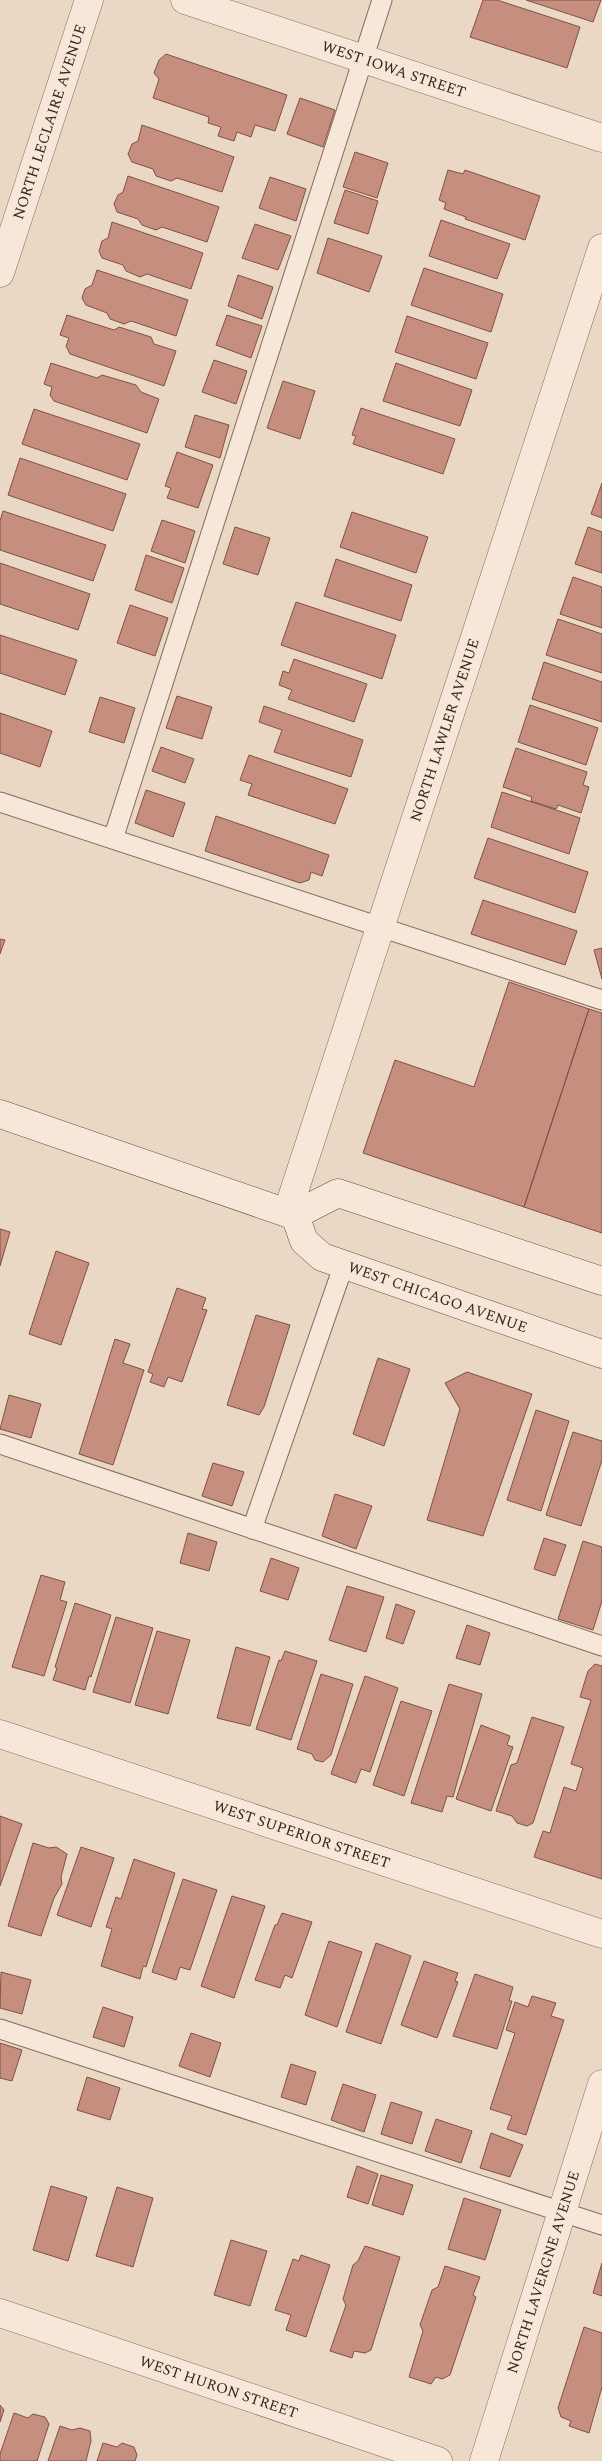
<svg xmlns="http://www.w3.org/2000/svg" width="602" height="2461" font-family="Spectral,serif">
	<style>
		.building { fill: #c58e7e; stroke: #815144 }
		.lines { fill: none; stroke-linecap: round; stroke-linejoin: round }
		.service-casing { stroke: #846a5d; stroke-width: 21 }
		.minor-casing { stroke: #846a5d; stroke-width: 29 }
		.secondary-casing { stroke: #664c40; stroke-width: 29 }
		.service { stroke: #f6e7d8; stroke-width: 19 }
		.minor { stroke: #f6e7d8; stroke-width: 28 }
		.secondary { stroke: #f6e7d8; stroke-width: 28 }
		.labels { text-anchor: middle; dominant-baseline: central; stroke-width: 4; stroke-linejoin: round; paint-order: stroke }
		.street-label { font-size: 15px; fill: #35261f; stroke: #f2e4d4 }
	</style>
	<rect width="100%" height="100%" fill="#ead8c5"/>
	<path class="building" d="M483 0H497L580 27 567 68 470 37Z
		M526 0H601L593 22Z
		M166 54 287 95 275 131 255 125 251 137 237 132 234 141 218 136 221 127 208 123 209 117 153 98 159 79 154 73 159 60Z
		M300 98 335 110 323 147 287 134Z
		M142 125 234 157 222 192 177 178 171 181 156 176 153 169 132 162 128 154 132 144 138 141Z
		M355 152 388 163 377 198 343 187Z
		M448 170 463 174 465 170 540 196 525 240 465 219 466 217 444 209 446 203 439 200Z
		M128 176 219 207 207 242 162 227 156 230 142 225 138 219 117 212 114 204 118 195 123 192Z
		M270 177 306 189 296 221 259 208Z
		M345 190 378 201 368 234 334 223Z
		M441 220 510 244 497 279 429 256Z
		M112 222 203 253 191 289 147 274 140 277 126 271 123 265 102 258 99 251 102 241 108 238Z
		M255 224 291 236 278 270 242 258Z
		M328 238 382 256 369 292 317 273Z
		M424 268 503 294 491 332 411 305Z
		M97 270 188 300 176 336 131 321 124 324 110 319 107 313 86 305 82 298 85 289 92 285Z
		M238 275 273 287 262 319 228 306Z
		M67 315 114 330 119 327 151 337 154 344 176 351 164 386 70 354 66 346 69 338 60 335Z
		M227 315 262 326 251 358 216 345Z
		M407 316 488 343 476 379 395 352Z
		M214 360 247 371 236 404 202 392Z
		M51 363 97 378 102 375 136 385 141 392 159 399 147 433 54 401 50 395 52 387 44 384Z
		M396 363 472 390 460 426 383 401Z
		M283 381 315 391 300 439 267 428Z
		M361 408 455 439 443 474 353 444 356 436 352 435Z
		M34 409 140 444 127 480 22 444Z
		M195 415 229 425 220 458 185 447Z
		M177 452 213 465 198 508 167 498 171 488 165 486Z
		M20 458 126 494 113 531 8 495Z
		M602 483V518L591 514Z
		M3 511 106 545 93 581 0 550V521Z
		M352 512 428 537 416 573 340 547Z
		M162 520 195 531 185 563 151 551Z
		M235 527 270 538 258 575 223 564Z
		M588 527 602 532V573L575 564Z
		M146 555 184 568 172 603 135 590Z
		M336 559 412 585 401 621 324 596Z
		M0 563 90 594 78 630 0 604Z
		M573 577 602 587V628L560 614Z
		M296 602 396 635 382 679 281 645Z
		M130 605 168 618 155 656 117 643Z
		M558 619 602 634V673L546 655Z
		M0 635 77 660 65 695 0 673Z
		M294 659 367 684 354 722 288 699 292 690 279 685 283 671 289 673Z
		M544 662 602 682V722L532 699Z
		M177 696 212 707 202 739 166 728Z
		M100 697 135 708 124 743 89 732Z
		M530 705 598 728 586 765 518 742Z
		M264 706 363 740 351 777 274 752 282 730 259 722Z
		M0 713 52 731 40 767 0 753Z
		M161 747 194 759 185 783 152 771Z
		M516 748 587 772 583 785 589 787 581 813 558 805 556 809 531 801 532 797 503 787Z
		M249 755 348 789 335 824 248 795 252 784 240 780Z
		M146 790 185 803 173 837 135 823Z
		M502 792 580 818 569 854 491 827Z
		M216 816 329 855 322 876 311 872 309 880 300 883 205 851Z
		M488 838 588 872 575 913 474 878Z
		M483 900 577 931 565 965 471 934Z
		M0 939 5 940 0 954Z
		M602 948V979L594 950Z
		M509 982 589 1009 524 1207 363 1153 395 1060 474 1087Z
		M589 1009 602 1013V1233L524 1207Z
		M0 1229 10 1232 0 1266Z
		M56 1251 89 1263 61 1345 29 1334Z
		M177 1288 206 1298 202 1309 207 1310 182 1382 168 1377 164 1387 150 1382 153 1374 148 1372Z
		M256 1315 290 1325 264 1407 259 1415 227 1405Z
		M115 1339 130 1344 123 1363 144 1370 113 1465 79 1454Z
		M378 1358 410 1369 384 1446 353 1434Z
		M467 1372 532 1394 483 1536 427 1520 460 1409 445 1383Z
		M9 1395 41 1404 31 1438 0 1429Z
		M536 1410 569 1421 541 1511 507 1500Z
		M573 1432 602 1441V1460L581 1526 546 1515Z
		M213 1463 244 1472 232 1506 202 1496Z
		M335 1494 372 1506 356 1549 322 1536Z
		M188 1533 217 1542 209 1571 180 1563Z
		M544 1538 566 1545 555 1576 534 1569Z
		M583 1541 602 1547V1601L593 1630 558 1619Z
		M271 1558 299 1568 288 1600 260 1591Z
		M41 1575 65 1582 60 1600 67 1602 44 1676 12 1667Z
		M347 1586 384 1597 366 1652 329 1640Z
		M75 1603 111 1615 91 1677 89 1676 85 1690 53 1680 57 1668 55 1667Z
		M396 1604 415 1611 403 1644 386 1638Z
		M116 1617 153 1628 130 1703 93 1692Z
		M467 1625 490 1633 480 1665 456 1658Z
		M157 1631 190 1640 168 1714 135 1705Z
		M236 1647 270 1657 250 1726 217 1718Z
		M285 1651 317 1661 291 1740 256 1729 279 1660 281 1661Z
		M595 1664 602 1666V1879L534 1857 543 1831 550 1833 564 1787 576 1791 583 1768 571 1764 591 1700 580 1697 588 1671Z
		M321 1674 353 1684 331 1755 323 1762 315 1760 312 1754 297 1749Z
		M365 1676 398 1688 370 1772 361 1769 356 1783 331 1774Z
		M449 1684 482 1694 453 1797 447 1796 442 1812 411 1803Z
		M401 1701 432 1711 404 1796 373 1785Z
		M532 1717 564 1727 533 1823 527 1826 517 1823 512 1816 496 1811 511 1765 517 1763Z
		M481 1725 510 1736 507 1745 513 1747 491 1811 456 1799Z
		M0 1816 22 1824 0 1886Z
		M33 1843 49 1848 56 1847 67 1854 61 1877 62 1884 54 1898 41 1936 8 1926Z
		M81 1847 114 1858 91 1927 57 1915Z
		M134 1859 175 1873 146 1967 143 1966 140 1979 101 1966 112 1929 106 1927 116 1897 121 1899Z
		M183 1879 217 1890 190 1970 180 1967 176 1980 152 1972Z
		M232 1896 265 1906 234 1998 201 1986Z
		M282 1913 312 1922 292 1978 285 1975 280 1988 255 1980 275 1925H277Z
		M329 1941 362 1952 337 2027 305 2015Z
		M376 1943 411 1956 381 2044 346 2032Z
		M424 1961 458 1973 455 1981 458 1982 437 2038 401 2025Z
		M1 1972 31 1980 22 2014 0 2008Z
		M475 1974 513 1987 509 2001H512L497 2049 453 2036Z
		M532 1996 556 2003 551 2016 564 2020 526 2135 507 2129 512 2116 490 2109 515 2033 506 2030 515 2002 528 2007Z
		M103 2007 133 2017 124 2047 93 2037Z
		M191 2033 221 2043 210 2077 179 2066Z
		M0 2043 22 2050 12 2081 0 2078Z
		M291 2064 316 2072 306 2105 281 2097Z
		M87 2077 120 2088 110 2120 77 2110Z
		M343 2084 376 2095 364 2132 331 2120Z
		M391 2102 422 2112 412 2144 381 2134Z
		M436 2119 472 2131 461 2163 425 2151Z
		M491 2133 523 2145 510 2177 480 2168Z
		M357 2166 378 2174 368 2204 347 2197Z
		M381 2175 413 2185 403 2215 372 2205Z
		M51 2186 87 2197 68 2261 33 2250Z
		M117 2187 153 2198 133 2267 96 2256Z
		M464 2198 501 2210 485 2260 448 2249Z
		M231 2240 267 2251 250 2306 214 2295Z
		M365 2246 400 2257 371 2350 365 2353 354 2351 352 2358 330 2351 346 2305 343 2299 353 2265 358 2261Z
		M301 2255 330 2265 306 2337 286 2330 291 2315 275 2310 293 2259 299 2261Z
		M602 2263V2296L593 2293Z
		M445 2266 480 2277 473 2295 476 2297 450 2375 442 2379 436 2377 431 2384 409 2377 423 2331 420 2325 432 2290 438 2287Z
		M584 2327 602 2333V2387L589 2433 569 2426 571 2421 561 2417 558 2408Z
		M0 2405 4 2410 0 2422Z
		M14 2413 28 2418 33 2414 45 2417 49 2424 37 2461H0V2454Z
		M60 2426 72 2430 80 2428 90 2431 91 2441 86 2461H48Z
		M103 2443 117 2447 122 2443 134 2447 137 2455 135 2461H97Z"/>
	<g class="lines">
		<defs>
			<path id="service" d="M0 802 602 1000
				M113 839 382 0
				M0 1444 602 1646
				M252 1529 344 1264
				M0 2029 602 2225"/>
			<g id="minor">
				<path id="s1" d="M185 0 602 138"/>
				<path id="s2" d="M0 273 89 0"/>
				<path id="s3" d="M287 1213 602 248"/>
				<path id="s4" d="M0 1734 602 1934"/>
				<path id="s5" d="M0 2313 438 2461"/>
				<path id="s6" d="M484 2461 602 2084"/>
			</g>
			<g id="secondary">
				<path d="M0 1114 287 1213 295 1215 338 1193 602 1281"/>
				<path id="s7" d="M295 1215 304 1241 322 1257 602 1354"/>
			</g>
		</defs>
		<use href="#service" class="service-casing"/>
		<use href="#minor" class="minor-casing"/>
		<use href="#secondary" class="secondary-casing"/>
		<use href="#service" class="service"/>
		<use href="#minor" class="minor"/>
		<use href="#secondary" class="secondary"/>
	</g>
	<g class="labels">
		<g class="street-label">
			<text stroke="none"><textPath href="#s1" startOffset="220">WEST IOWA STREET</textPath></text>
			<text stroke="none"><textPath href="#s2" startOffset="159">NORTH LECLAIRE AVENUE</textPath></text>
			<text stroke="none"><textPath href="#s3" startOffset="508">NORTH LAWLER AVENUE</textPath></text>
			<text stroke="none"><textPath href="#s7" startOffset="174">WEST CHICAGO AVENUE</textPath></text>
			<text stroke="none"><textPath href="#s4" startOffset="318">WEST SUPERIOR STREET</textPath></text>
			<text stroke="none"><textPath href="#s6" startOffset="198">NORTH LAVERGNE AVENUE</textPath></text>
			<text stroke="none"><textPath href="#s5" startOffset="231">WEST HURON STREET</textPath></text>
		</g>
	</g>
</svg>
